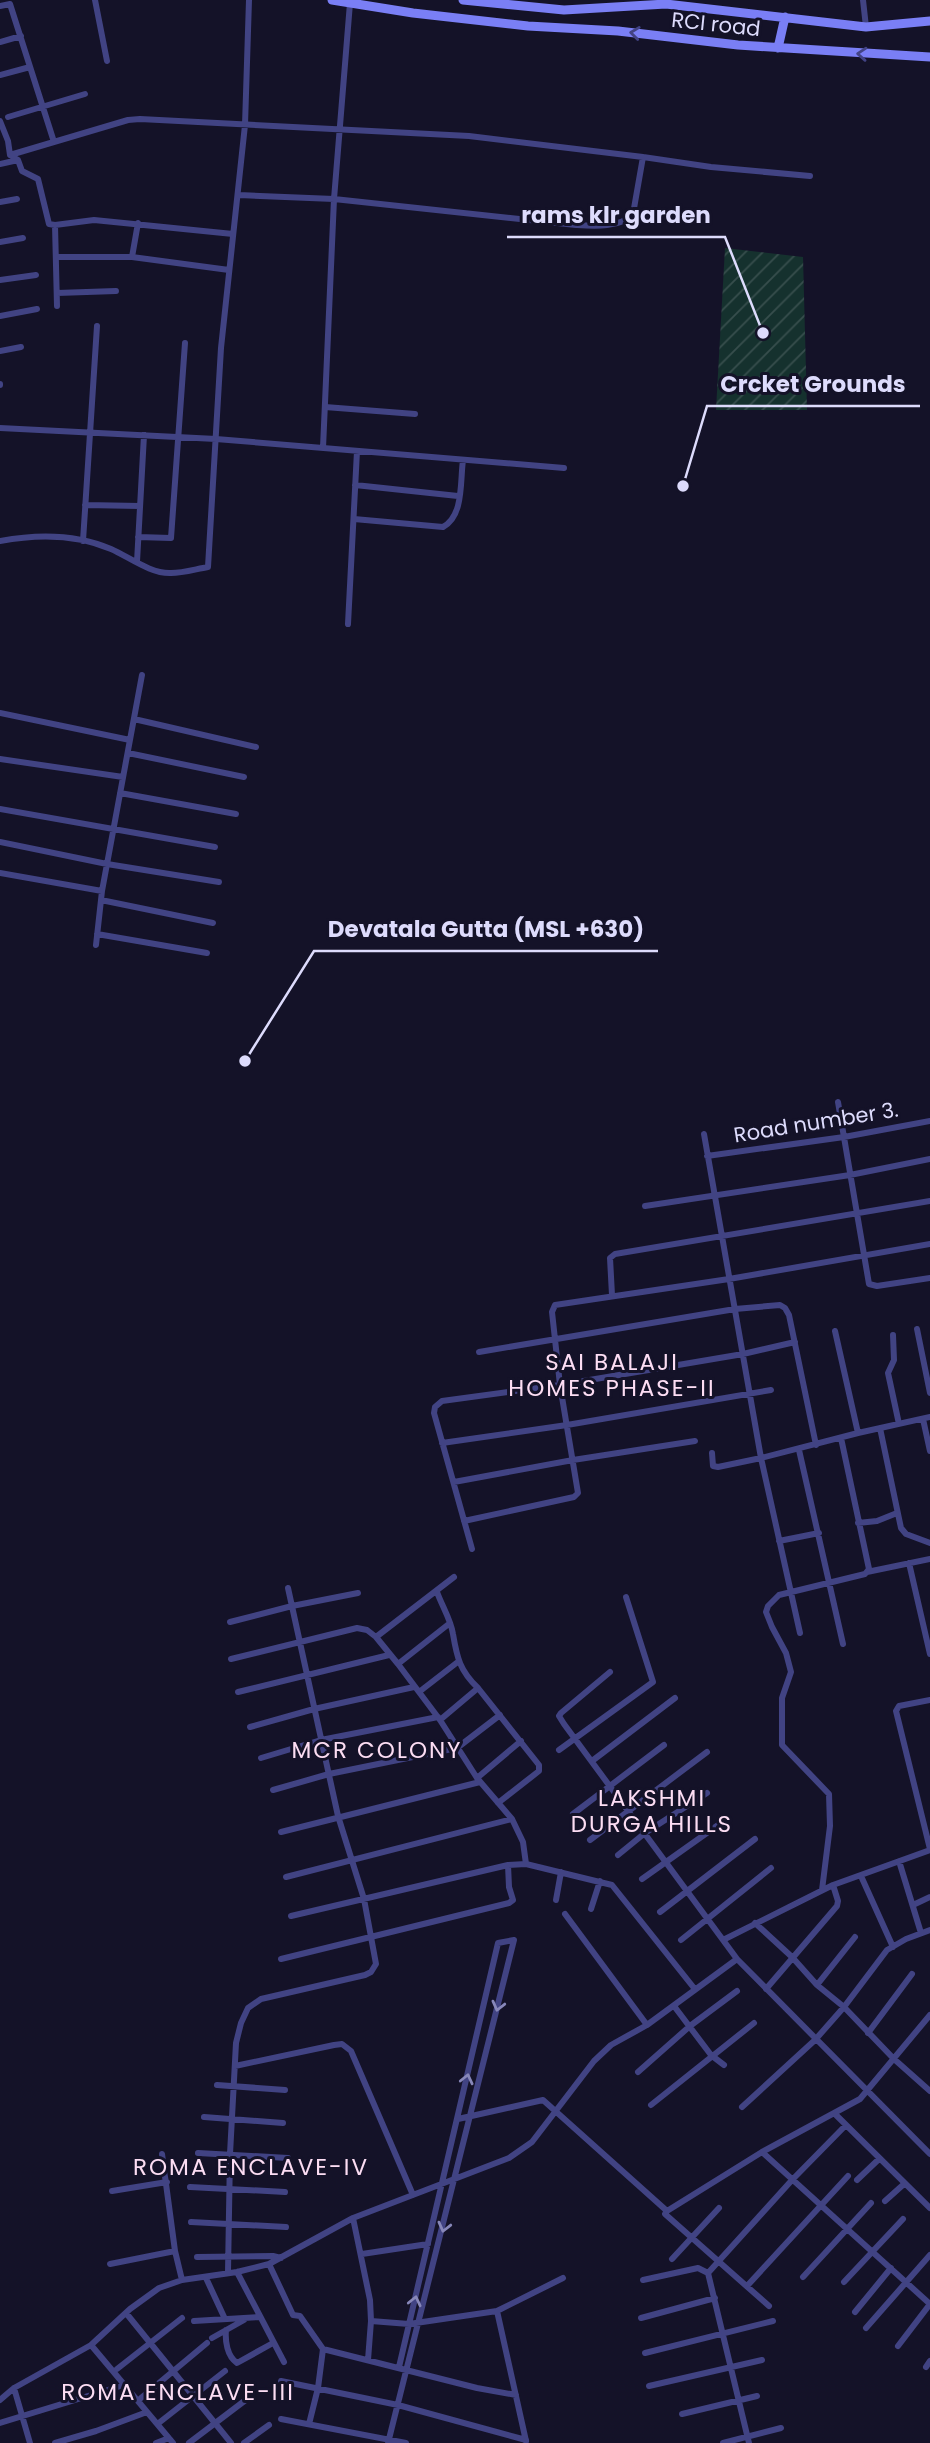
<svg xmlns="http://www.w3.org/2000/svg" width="930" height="2443" font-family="Poppins,sans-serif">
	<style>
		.garden { fill: url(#garden-furrows) }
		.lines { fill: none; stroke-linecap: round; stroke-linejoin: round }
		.minor { stroke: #414383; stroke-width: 6 }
		.secondary { stroke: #7a7ff5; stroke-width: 9 }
		.oneway { stroke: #424384 }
		.oneway2 { stroke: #8787b9 }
		.labels { text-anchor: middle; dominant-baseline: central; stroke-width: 6; stroke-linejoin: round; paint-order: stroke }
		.street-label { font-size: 21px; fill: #dddbfc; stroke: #141228 }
		.neighbourhood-label { font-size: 23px; letter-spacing: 2px; fill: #fcddf3; stroke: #141228 }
		.leader { fill: none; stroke: #dddbfc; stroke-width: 2.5 }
		.callout-dot { fill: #dddbfc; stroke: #141228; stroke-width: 2.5 }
		.callout-label { font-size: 23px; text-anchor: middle; font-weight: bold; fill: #dddbfc; stroke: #141228; stroke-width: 6; stroke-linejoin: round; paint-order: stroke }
	</style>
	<defs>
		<pattern id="garden-furrows" width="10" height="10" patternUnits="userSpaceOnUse" patternTransform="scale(1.75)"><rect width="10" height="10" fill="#15312e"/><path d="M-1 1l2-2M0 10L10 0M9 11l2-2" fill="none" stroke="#374e4d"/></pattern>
	</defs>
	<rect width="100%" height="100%" fill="#141228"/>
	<path class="garden" d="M725 248 803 257 807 410H716Z"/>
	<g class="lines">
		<path class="minor" d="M95 0 107 61
			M863 0 866 27
			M0 6 10 4 54 142
			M0 42 21 36
			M0 75 30 67
			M8 117 85 94
			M0 121 8 141 10 155 18 160 22 171 38 179 49 224 55 225
			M10 155 128 120 140 119 469 136 643 157 711 167 810 176
			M0 164 18 160
			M239 195 334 199 576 225C593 226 621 228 633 214L643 157
			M0 202 17 199
			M138 223 132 257 229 270
			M0 242 23 238
			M56 257H132
			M0 280 36 275
			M57 293 116 291
			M57 306 55 225 94 220 233 234
			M0 316 37 309
			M0 351 21 347
			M0 385V384
			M325 407 415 414
			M0 428 216 439 564 468
			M323 448 334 199 350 3
			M355 485 458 496
			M85 505 140 506
			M354 519 443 527C464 516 460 481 463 460
			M138 537 171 538 185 343
			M0 541C37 534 76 534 111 549 129 557 151 574 171 573 183 573 196 569 208 567L221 348 245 125 249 0
			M83 541 97 326
			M137 562 144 435
			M348 624 357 451
			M0 713 130 740
			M134 719 256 747
			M128 753 244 777
			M0 759 123 777
			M120 793 236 814
			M0 809 215 847
			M0 842 107 864 219 882
			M0 873 102 891
			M101 900 213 923
			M97 934 207 953
			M96 945 102 891 142 675
			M838 1102 869 1284 877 1286 930 1278
			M704 1134 761 1458 800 1633
			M707 1156 844 1137 930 1121
			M645 1206 850 1175 930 1159
			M612 1295 610 1258 615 1254 930 1201
			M917 1329 930 1393
			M835 1331 858 1433
			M893 1335 894 1360 888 1373 899 1424
			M479 1352 735 1309 780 1305 785 1308 789 1315 816 1445
			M923 1419 930 1451
			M880 1428 901 1528 906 1534 930 1543
			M442 1443 567 1425 771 1390
			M799 1450 843 1644
			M712 1453 713 1466 718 1467 761 1458 858 1433 930 1417
			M454 1482 573 1460 695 1441
			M464 1521 574 1497 578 1493 560 1385 552 1312 555 1305 729 1279 930 1244
			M858 1523 877 1521 897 1513
			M779 1541 819 1533
			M472 1549 434 1413 435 1407 442 1401 560 1385 743 1354 795 1342
			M909 1563 930 1654
			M867 1572 930 1559
			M437 1592C442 1606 451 1620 453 1634 457 1658 460 1671 478 1688L539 1765V1771L498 1803
			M230 1622 292 1606 358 1593
			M376 1637 454 1577
			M231 1659 357 1628 367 1630 376 1637 398 1664 440 1720 477 1778 512 1819 523 1842 526 1864
			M398 1664 450 1623
			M610 1672 561 1713 559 1716 564 1724 737 1959 930 2154
			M238 1692 389 1655
			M419 1692 459 1661
			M930 1700 899 1706 896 1711 930 1849
			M440 1720 478 1688
			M250 1727 314 1709 414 1687
			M559 1750 653 1682 626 1597
			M261 1758 321 1740 438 1717
			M592 1761 675 1698
			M477 1778 521 1741
			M273 1790 329 1774 457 1748 500 1715
			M573 1814 664 1745
			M281 1832 480 1782
			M590 1840 707 1752
			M618 1855 645 1833 707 1793
			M899 1861 921 1933
			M861 1876 893 1947
			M286 1877 512 1819
			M642 1879 728 1818
			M822 1890 830 1826 829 1794 782 1745V1698L791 1672 786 1653 772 1627 766 1612 768 1606 779 1595 865 1574 869 1569 841 1438
			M556 1900 561 1872
			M913 1905 930 1897
			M591 1909 600 1881
			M660 1912 755 1839
			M565 1914 647 2025
			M291 1916 508 1865 526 1864 612 1885 694 1988
			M755 1923 792 1957 817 1985 844 2007 894 2059 930 2091
			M681 1940 771 1868
			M723 1940 833 1885 930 1850
			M281 1959 509 1903 513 1900 509 1887 508 1865
			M817 1985 855 1937
			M766 1989 837 1906 838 1901 833 1885
			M674 2006 711 2055 724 2065
			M868 2033 912 1974
			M235 2066 334 2045 342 2044 351 2051 413 2195
			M638 2072 690 2026 737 1991
			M217 2085 285 2090
			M651 2105 754 2023
			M742 2107 815 2040 844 2007 887 1950 906 1939 930 1930
			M834 2113 930 2208
			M204 2117 283 2123
			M458 2119 543 2100 667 2211 665 2214 769 2306
			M762 2152 930 2304
			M198 2153 288 2158
			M162 2154 175 2251 182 2280
			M857 2180 879 2159
			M190 2187 285 2192
			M112 2191 167 2182
			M885 2201 904 2184
			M667 2211 762 2152 860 2099 930 2015
			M353 2218 370 2300 371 2321 368 2360
			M191 2222 286 2227
			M362 2254 428 2244
			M197 2257 273 2256 281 2258
			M672 2259 719 2208
			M110 2264 175 2251
			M269 2264 293 2315 300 2316 323 2349 477 2388 516 2395
			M228 2272 230 2154 236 2043 241 2023 248 2008 261 1999 365 1975 371 1972 376 1964 364 1899 338 1816 288 1588
			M237 2272 284 2362
			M803 2277 871 2203
			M206 2278 225 2319
			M643 2280 698 2268 708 2273
			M844 2282 903 2219
			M747 2286 848 2176
			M497 2311 526 2441
			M855 2312 891 2268
			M126 2313 231 2443
			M641 2318 715 2298
			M194 2321 259 2317
			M371 2321 409 2324 497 2311 563 2278
			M866 2328 930 2255
			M226 2330C225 2341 227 2356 237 2363L273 2343
			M212 2338 244 2320
			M91 2345 173 2443
			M898 2346 930 2304
			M645 2353 773 2321
			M926 2367 930 2361
			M117 2369 182 2318
			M281 2381 398 2405 526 2440
			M649 2386 762 2360
			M14 2388 30 2443
			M141 2398 207 2343
			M0 2400 14 2388 91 2345 130 2309 159 2288 182 2280 237 2272 269 2264 353 2218 509 2158 532 2142 594 2061 611 2045 647 2025 737 1959
			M682 2414 757 2396
			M281 2419 406 2443
			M160 2422 225 2371
			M0 2423 124 2385
			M309 2424 318 2388 323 2349
			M55 2443 96 2431 147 2412
			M156 2443 169 2438
			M189 2443 247 2399
			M244 2443 269 2425
			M388 2443 514 1940 498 1943 399 2367
			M723 2443 781 2428
			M749 2443 708 2273 792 2180 846 2125"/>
		<path class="secondary" d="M332 0 413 13 528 26 618 31 738 45 930 57
			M463 0 564 10 666 4 866 27 930 21
			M778 48 785 17"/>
	</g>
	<defs><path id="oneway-chevron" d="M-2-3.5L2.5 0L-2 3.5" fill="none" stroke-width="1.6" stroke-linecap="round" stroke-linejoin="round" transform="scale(1.75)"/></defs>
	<g class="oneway">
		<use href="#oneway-chevron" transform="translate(635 33) rotate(-173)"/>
		<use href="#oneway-chevron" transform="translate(862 54) rotate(-176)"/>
	</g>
	<g class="oneway2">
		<use href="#oneway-chevron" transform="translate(498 2006) rotate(104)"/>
		<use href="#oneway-chevron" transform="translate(467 2079) rotate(-77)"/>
		<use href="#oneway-chevron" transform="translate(444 2227) rotate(104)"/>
		<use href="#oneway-chevron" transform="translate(415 2301) rotate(-77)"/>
	</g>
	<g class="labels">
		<g class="street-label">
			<text transform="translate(716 24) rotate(6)">RCI road</text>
			<text transform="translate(816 1122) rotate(-9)">Road number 3.</text>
		</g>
		<g class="neighbourhood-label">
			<text x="612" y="1362">SAI BALAJI<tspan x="612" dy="26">HOMES PHASE-II</tspan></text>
			<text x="377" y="1750">MCR COLONY</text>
			<text x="652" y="1798">LAKSHMI<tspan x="652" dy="26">DURGA HILLS</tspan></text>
			<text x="251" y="2167">ROMA ENCLAVE-IV</text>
			<text x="178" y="2392">ROMA ENCLAVE-III</text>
		</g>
	</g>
	<path class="leader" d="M763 333L725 237H507M683 486L707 406H920M245 1061L314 951H658"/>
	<g class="callout-dot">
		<circle cx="763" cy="333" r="7"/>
		<circle cx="683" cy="486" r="7"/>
		<circle cx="245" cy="1061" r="7"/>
	</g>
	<g class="callout-label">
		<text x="616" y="223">rams klr garden</text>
		<text x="813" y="392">Crcket Grounds</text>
		<text x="486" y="937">Devatala Gutta (MSL +630)</text>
	</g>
</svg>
